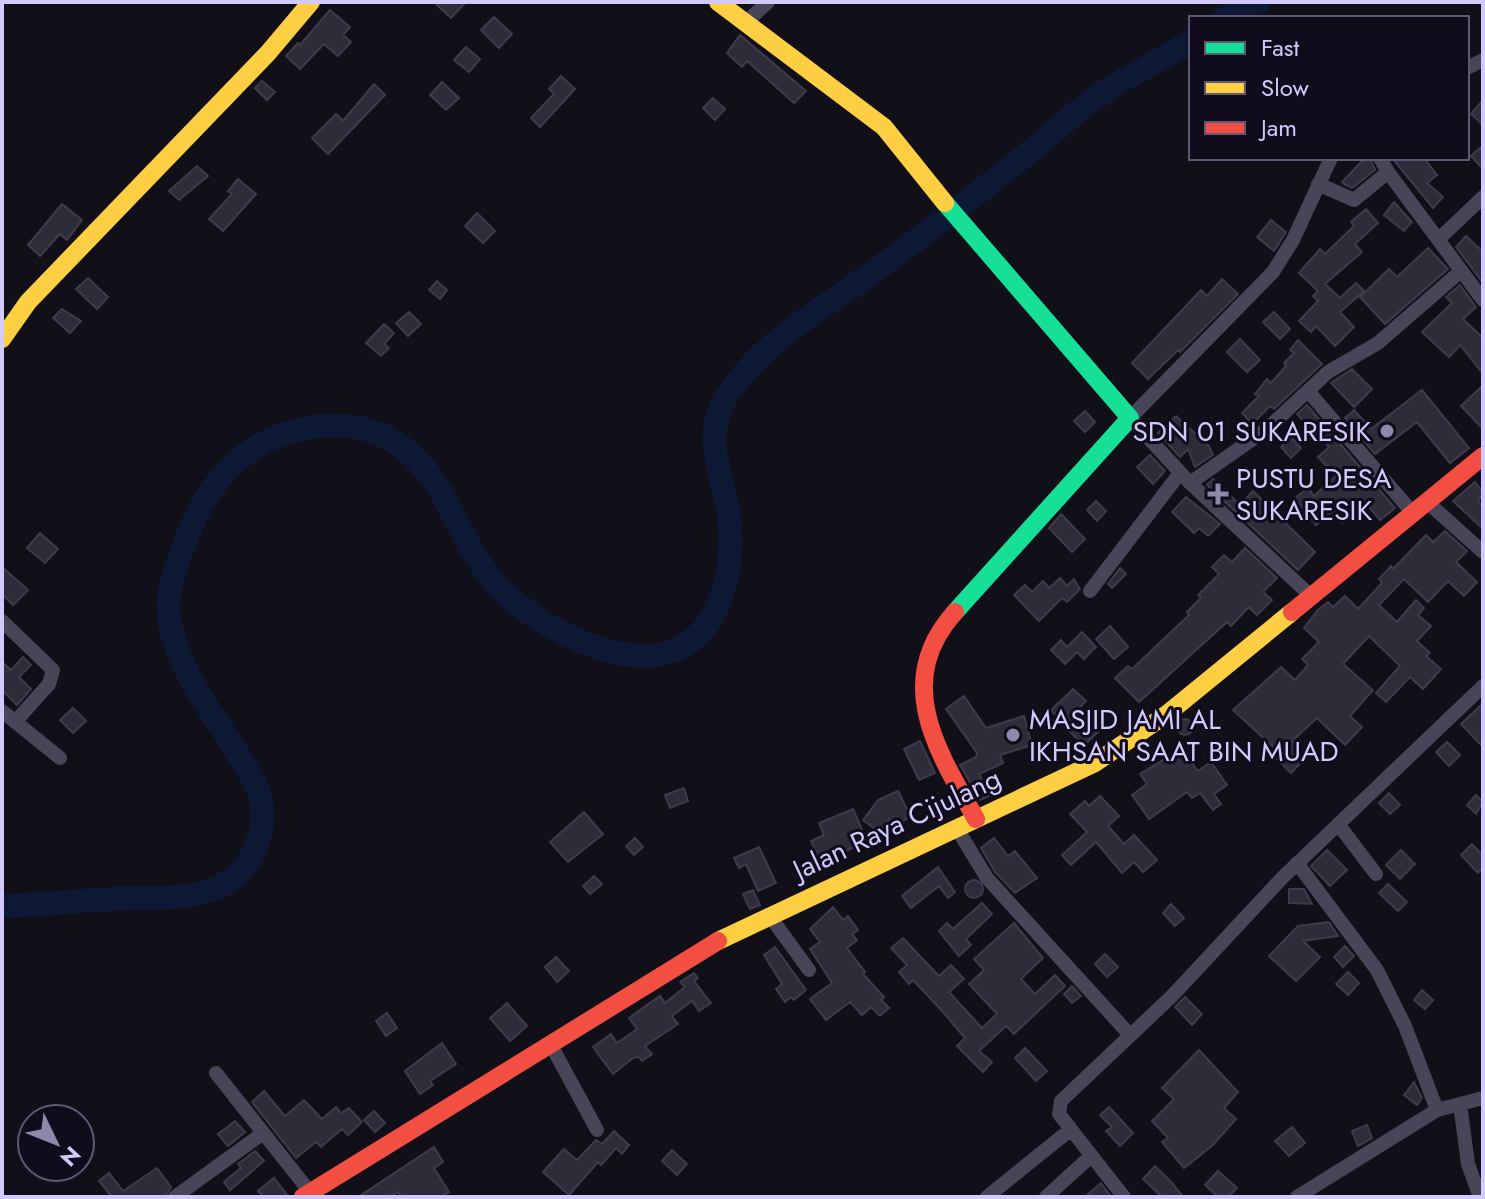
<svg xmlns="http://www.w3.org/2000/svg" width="1485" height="1199" font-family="Jost,sans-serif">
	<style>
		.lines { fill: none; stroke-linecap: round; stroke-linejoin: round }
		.river { stroke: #0d1835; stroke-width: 24 }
		.building { fill: #2f2c3a; stroke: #3f3a4c; stroke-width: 2 }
		.street { stroke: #474558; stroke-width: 14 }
		.fast { stroke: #16e098; stroke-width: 18 }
		.slow { stroke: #ffcf43; stroke-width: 18 }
		.jam { stroke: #f24e42; stroke-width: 18 }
		.poi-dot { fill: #9088ac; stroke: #100c1b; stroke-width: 3 }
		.labels { text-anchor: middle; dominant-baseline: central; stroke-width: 6; stroke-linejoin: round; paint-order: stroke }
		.poi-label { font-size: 28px; fill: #d4c9fc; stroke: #100c1b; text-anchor: start }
		.street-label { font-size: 28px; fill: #d4c9fc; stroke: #100c1b }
	</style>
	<rect width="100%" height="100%" fill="#111018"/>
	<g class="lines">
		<path class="river" d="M1224 18 1258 2
			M2 906C39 905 76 901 113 899 160 896 218 906 248 862 263 840 265 817 259 792 232 732 179 685 169 617 166 593 175 570 183 548 205 484 243 438 312 427 336 424 360 425 382 435 446 465 452 533 494 582 529 623 625 675 678 649 727 625 737 553 727 506 720 471 705 435 724 401 757 344 821 310 872 273 923 236 973 197 1022 158 1048 138 1071 115 1098 96 1128 75 1161 61 1191 41"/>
	</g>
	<path class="building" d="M434 2H466L451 18Z
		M330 10 350 27 343 35 351 42 338 56 324 44 300 69 286 56 298 43 300 45Z
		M494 17 512 34 499 48 481 30Z
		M740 35 806 91 794 103 747 61 742 67 727 53Z
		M466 47 480 59 469 72 454 60Z
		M561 76 575 89 540 127 531 118 554 94 549 89Z
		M262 81 275 92 267 100 255 88Z
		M442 82 459 98 446 110 430 95Z
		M374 84 385 95 328 154 312 138 336 114 343 121Z
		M713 98 725 109 715 120 703 108Z
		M1483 100V125L1471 114Z
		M1483 145V169L1471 156Z
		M1365 158H1370L1375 170 1352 188 1344 184 1342 182Z
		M1392 158H1424L1437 175 1427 183 1443 197 1433 208Z
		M197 166 208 176 179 200 169 191Z
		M238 179 256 194 223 231 209 219 232 194 228 191Z
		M1394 202 1412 222 1404 231 1384 215Z
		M62 204 82 220 67 240 60 234 40 256 28 245Z
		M1366 209 1378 223 1355 244 1362 252 1325 284 1340 298 1356 283 1364 291 1340 312 1354 327 1335 346 1316 326 1311 332 1299 321 1318 301 1313 296 1318 291 1299 273 1320 249 1325 254 1354 226 1351 222Z
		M477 213 495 231 483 243 465 226Z
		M1271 220 1286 232 1274 251 1257 237Z
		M1466 236 1483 252V283L1456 247Z
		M1428 248 1448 269 1385 324 1360 297 1389 269 1397 277Z
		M88 278 108 297 97 309 76 289Z
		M1222 279 1238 294 1180 352 1178 350 1148 379 1132 363 1201 290 1207 296Z
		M437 281 447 290 440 299 429 290Z
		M1460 285 1476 307 1463 319 1483 338V374L1460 345 1449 357 1422 332 1452 303 1446 297Z
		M62 309 81 321 70 333 53 318Z
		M409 312 421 324 408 336 396 323Z
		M1274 312 1290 329 1280 339 1263 322Z
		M384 324 394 333 384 344 389 348 381 356 366 343Z
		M1240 339 1260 360 1247 372 1227 352Z
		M1298 340 1322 364 1274 409 1270 406 1252 424 1242 413 1259 396 1255 394 1267 379 1271 383 1286 366 1284 363 1294 353 1290 350Z
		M1352 369 1372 389 1354 407 1331 383Z
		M1483 385V429L1461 406Z
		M1422 390 1469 448 1450 463 1417 422 1375 454 1345 418 1354 410 1371 429Z
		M1307 405 1395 508 1380 520 1365 502 1342 523 1332 512 1316 525 1295 498 1308 488 1314 496 1336 476 1318 457 1329 447 1297 414Z
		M1085 411 1095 422 1085 432 1074 421Z
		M1176 416 1209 446 1213 455 1195 467 1188 449 1180 457 1158 433Z
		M1291 437 1301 448 1291 458 1281 447Z
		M1150 455 1165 471 1153 484 1137 467Z
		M1213 479 1240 505 1253 491 1315 552 1298 570 1207 485Z
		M1475 482 1483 492 1478 502 1483 506V529L1453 501Z
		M1186 497 1220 524 1208 536 1199 528 1194 533 1172 512Z
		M1096 501 1106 511 1097 521 1087 510Z
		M1061 514 1085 539 1072 552 1049 528Z
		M1445 531 1467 551 1456 562 1477 582 1464 596 1448 581 1428 602 1404 579 1379 605 1397 622 1416 600 1424 608 1418 615 1431 626 1417 641 1430 653 1426 656 1441 669 1423 689 1410 677 1386 702 1376 693 1400 666 1369 636 1343 664 1373 690 1350 716 1362 727 1345 745 1317 718 1292 741 1307 756 1291 773 1277 759 1282 755 1233 710 1281 667 1295 680 1308 665 1302 659 1319 642 1304 628 1317 611 1328 602 1333 607 1345 596 1358 609 1382 583 1379 579 1391 566 1393 569 1426 535 1433 542Z
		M40 533 58 549 45 563 27 548Z
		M1245 548 1277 578 1263 592 1272 600 1257 615 1249 607 1231 626 1227 622 1139 702 1115 678 1128 666 1132 669 1189 615 1187 612 1201 598 1198 595 1219 574 1212 567 1224 555 1232 562Z
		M2 567 28 590 13 605 2 594Z
		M1120 568 1126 574 1112 588 1108 584Z
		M1060 578 1067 586 1074 579 1080 589 1067 602 1062 598 1039 621 1014 595 1025 585 1032 592 1043 581 1049 588Z
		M1110 626 1128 647 1114 659 1096 639Z
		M1082 632 1096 647 1084 659 1077 652 1065 664 1051 650 1061 640 1067 647Z
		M23 657 31 665 19 677 31 689 17 705 2 690V662L11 670Z
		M1073 689 1086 701 1078 709 1099 731 1083 746 1051 710Z
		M964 696 986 728 1024 716 1032 745 1000 755 1003 763 979 774 989 796 980 800 960 765 976 757 977 753 946 709Z
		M1483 703V747L1461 724Z
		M73 708 86 721 73 733 60 720Z
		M1177 727a8 8 0 1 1 16 0a8 8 0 1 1-16 0Z
		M920 741 935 773 919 780 904 749Z
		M1447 742 1460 755 1449 766 1436 752Z
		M1181 749 1198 771 1211 762 1227 785 1214 794 1221 804 1213 810 1200 793 1192 798 1187 792 1149 819 1132 795 1147 784 1140 774Z
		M684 788 688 801 670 808 665 795Z
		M898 791 911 817 892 826 889 819 879 832 863 820 878 800Z
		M1389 793 1400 805 1390 814 1379 803Z
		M1476 795 1483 802 1476 814 1467 805Z
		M1100 796 1119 816 1108 826 1124 844 1134 835 1157 860 1143 872 1134 862 1122 873 1096 842 1071 865 1062 855 1087 832 1070 814 1085 801 1089 806Z
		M853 809 867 841 844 852 847 858 838 862 833 853 819 859 811 841 824 835 819 823Z
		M584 812 603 834 568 862 550 842Z
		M635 838 643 847 634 855 626 846Z
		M994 838 1008 856 1015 851 1037 878 1015 893 995 872 981 848Z
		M1472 844 1483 856V867L1478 873 1461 855Z
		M759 847 776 883 758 891 746 864 739 868 734 858Z
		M1327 850 1347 870 1330 886 1311 866Z
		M1401 850 1415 864 1400 879 1386 865Z
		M938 867 955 892 948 898 939 886 911 908 902 896Z
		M594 876 602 884 590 894 583 886Z
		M965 889a9 9 0 1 1 18 0a9 9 0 1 1-18 0Z
		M1388 884 1407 902 1398 911 1379 893Z
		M1289 889H1304L1312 904 1289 903Z
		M753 890 760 905 750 909 743 894Z
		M982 903 992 914 966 939 971 945 959 956 939 931 947 923 953 929Z
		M1171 904 1184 918 1175 926 1163 913Z
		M833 907 843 920 848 916 858 930 852 934 857 940 847 948 865 972 863 974 884 997 881 1000 889 1008 880 1016 871 1007 862 1015 850 1002 826 1020 810 999 832 983 810 949 820 942 810 929Z
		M1329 922 1338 936 1303 941 1320 957 1296 981 1269 956 1298 926Z
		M1014 923 1043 958 1021 979 1035 994 1055 975 1065 986 1014 1034 1006 1026 979 1051 992 1062 983 1072 957 1046 965 1038 943 1012 913 980 909 984 899 972 907 965 891 948 903 938 939 976 951 965 964 979 949 992 982 1028 997 1014 969 984 984 970 974 959Z
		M1345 946 1354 956 1343 967 1334 957Z
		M775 947 806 990 794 1000 791 997 785 1002 776 989 782 984 764 955Z
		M1105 954 1118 967 1107 977 1095 964Z
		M556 957 569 971 557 982 545 967Z
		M1348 972 1359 983 1348 995 1336 984Z
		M694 973 698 978 694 981 711 1003 699 1011 692 1001 672 1016 678 1024 645 1046 652 1054 642 1061 639 1057 633 1058 613 1074 593 1047 611 1034 617 1043 637 1029 629 1018 660 996 665 1003 685 987 680 982Z
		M1072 986 1081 996 1072 1003 1064 994Z
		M1422 990 1433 1000 1425 1009 1414 1000Z
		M1185 997 1202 1014 1192 1025 1175 1007Z
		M507 1003 527 1026 510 1041 490 1018Z
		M387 1013 397 1028 386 1036 376 1021Z
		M442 1043 456 1064 430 1081 433 1085 420 1094 405 1071Z
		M1025 1048 1047 1071 1036 1081 1015 1058Z
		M1199 1050 1238 1092 1224 1108 1236 1119 1213 1145 1184 1168 1162 1142 1168 1138 1152 1121 1174 1099 1162 1088Z
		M1414 1082 1422 1098 1417 1105 1404 1095Z
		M264 1091 285 1116 304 1100 322 1119 336 1107 341 1113 349 1108 362 1122 348 1135 342 1129 321 1147 316 1142 296 1158 252 1102Z
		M1109 1107 1133 1133 1120 1146 1106 1131 1112 1127 1100 1115Z
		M374 1111 385 1123 375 1132 364 1120Z
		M235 1121 245 1132 228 1146 218 1134Z
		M1367 1125 1372 1138 1358 1146 1352 1131Z
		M1292 1127 1305 1143 1289 1156 1275 1141Z
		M614 1131 629 1145 622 1154 616 1148 601 1165 598 1162 569 1195 543 1172 564 1149 577 1160 596 1140 602 1144Z
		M434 1147 443 1162 434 1168 449 1192 441 1197H401L398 1192 389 1197H358Z
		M672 1150 687 1164 677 1175 662 1161Z
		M255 1151 264 1161 230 1190 224 1182 241 1168 238 1164Z
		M1155 1166 1173 1184 1183 1197H1162L1143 1179Z
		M157 1168 171 1187 165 1197H112L99 1181 109 1173 123 1191Z
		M1218 1171 1237 1188 1228 1197H1218L1205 1185Z
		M274 1178 288 1196V1197H263L258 1191Z
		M1101 1183 1111 1197H1085Z"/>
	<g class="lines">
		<path class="street" d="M745 23 768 2
			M1467 68 1483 60
			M1380 158 1388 172
			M1318 184 1354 200 1388 172 1483 300
			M1440 238 1483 197
			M1308 391 1412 512
			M1190 483 1267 429 1328 372 1378 343 1461 271
			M1426 501 1483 552
			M1090 591 1180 473
			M1312 597 1190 483 1130 418 1273 272 1293 240 1331 158
			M2 621 53 670 49 684 15 722
			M2 711 60 758
			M1338 824 1376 874
			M956 827 987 878 1130 1035
			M1297 863 1377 970 1405 1026 1437 1110
			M769 915 809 970
			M551 1045 597 1130
			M216 1073 310 1192
			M1460 1104 1468 1164 1480 1197
			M175 1197 263 1133
			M987 1197 1070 1130
			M1046 1197 1091 1156
			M1124 1197 1059 1114 1061 1101 1172 996 1282 878 1483 686
			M1297 1197 1437 1110 1483 1098"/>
		<path class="fast" d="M945 203 1130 418 955 612"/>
		<path class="slow" d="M718 2 884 127 945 203
			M2 339 28 302 268 53 311 2
			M718 941 1095 763 1167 714 1292 612"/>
		<path class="jam" d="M955 612C892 682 938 752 976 819
			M1292 612 1483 456
			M303 1197 718 941"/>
	</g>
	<g class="poi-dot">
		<circle cx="1387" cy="431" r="8"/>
		<path d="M1214 482h8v8h8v8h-8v8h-8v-8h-8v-8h8z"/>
		<circle cx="1013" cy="735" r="8"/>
	</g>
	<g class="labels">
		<g class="poi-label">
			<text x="1371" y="431" text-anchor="end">SDN 01 SUKARESIK</text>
			<text x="1236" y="478">PUSTU DESA<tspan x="1236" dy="32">SUKARESIK</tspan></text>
			<text x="1029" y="719">MASJID JAMI AL<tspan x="1029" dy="32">IKHSAN SAAT BIN MUAD</tspan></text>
		</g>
		<g class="street-label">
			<text transform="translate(897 824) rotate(-25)">Jalan Raya Cijulang</text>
		</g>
	</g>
	<rect width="1485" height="1199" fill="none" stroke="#d4c9fc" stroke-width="8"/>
	<rect x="1189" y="16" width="280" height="144" fill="#100c1b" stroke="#5e5875" stroke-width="2"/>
	<rect x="1205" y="42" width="40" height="12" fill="#16e098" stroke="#5e5875" stroke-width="2"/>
	<text x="1261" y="56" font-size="24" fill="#d4c9fc">Fast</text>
	<rect x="1205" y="82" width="40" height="12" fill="#ffcf43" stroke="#5e5875" stroke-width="2"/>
	<text x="1261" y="96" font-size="24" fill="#d4c9fc">Slow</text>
	<rect x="1205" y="122" width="40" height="12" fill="#f24e42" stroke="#5e5875" stroke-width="2"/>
	<text x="1261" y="136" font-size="24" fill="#d4c9fc">Jam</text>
	<g transform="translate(56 1143) rotate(133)"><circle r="38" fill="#100c1b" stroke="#5e5875" stroke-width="2"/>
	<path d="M0-6L14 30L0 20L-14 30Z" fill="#9088ac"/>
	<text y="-12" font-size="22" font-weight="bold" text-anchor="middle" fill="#d4c9fc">N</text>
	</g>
</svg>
